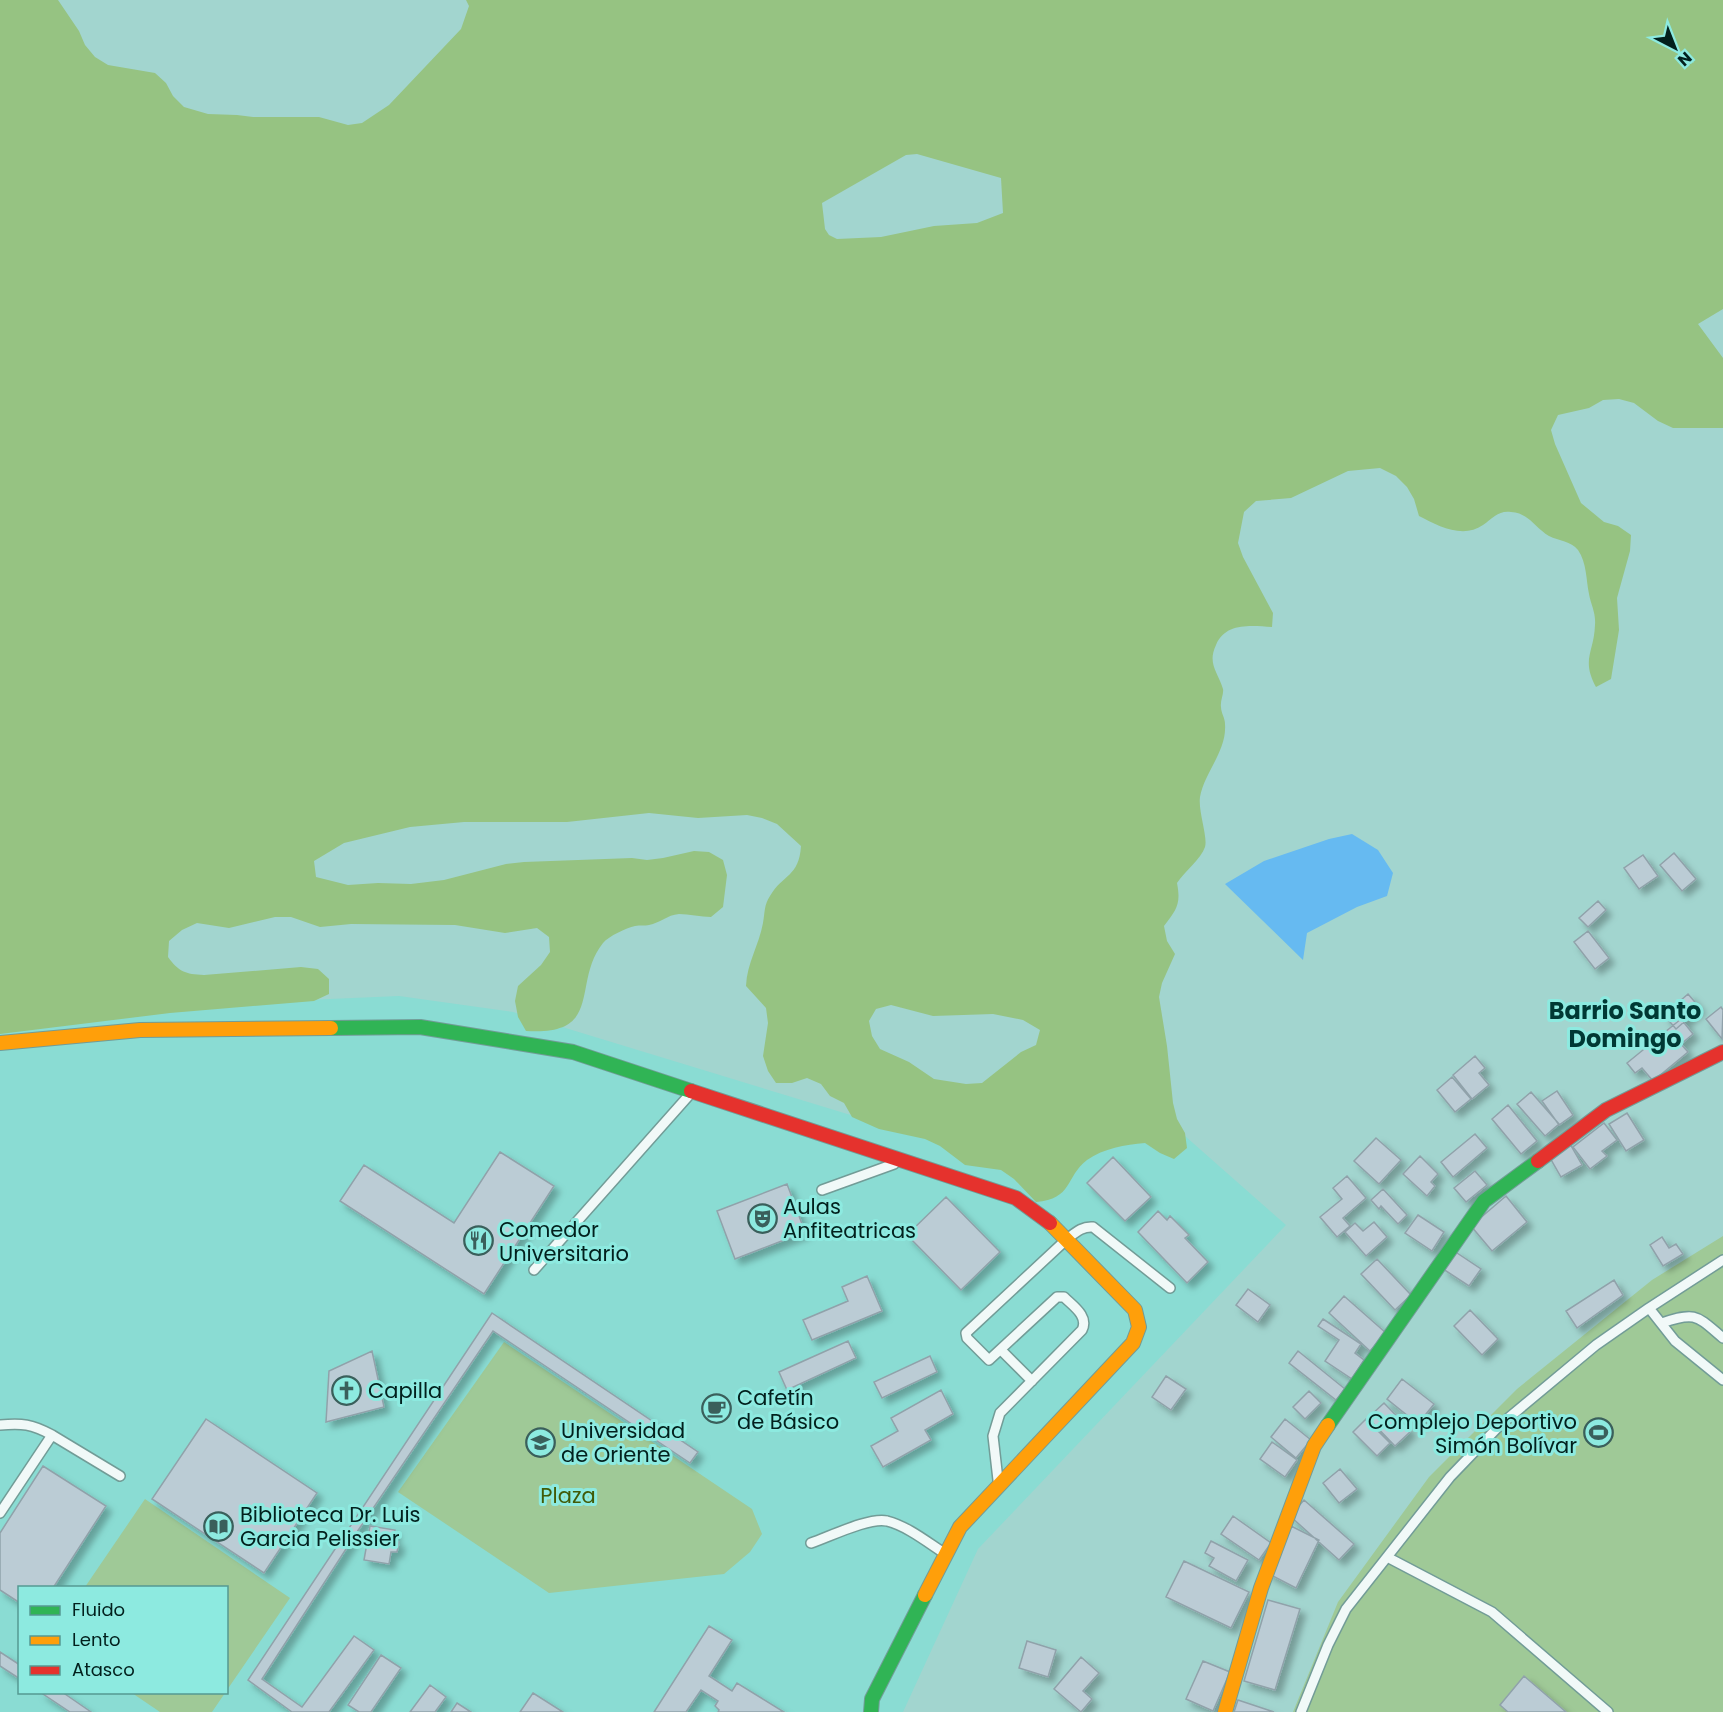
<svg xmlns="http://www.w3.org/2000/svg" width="1723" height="1712" font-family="Poppins,sans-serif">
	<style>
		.built { fill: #8adcd3; fill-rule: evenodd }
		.green { fill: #9fc997 }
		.forest { fill: #96c382; fill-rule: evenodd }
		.water { fill: #66baf1 }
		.building { fill: #bbccd5; stroke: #90a2aa; stroke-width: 1.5; filter: url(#shadow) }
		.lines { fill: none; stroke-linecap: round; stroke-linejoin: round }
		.lane-casing { stroke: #729c97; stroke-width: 12 }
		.fast-casing { stroke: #729c97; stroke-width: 16 }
		.slow-casing { stroke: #729c97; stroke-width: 16 }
		.jam-casing { stroke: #729c97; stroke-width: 16 }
		.lane { stroke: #f1f9f8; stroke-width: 9 }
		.fast { stroke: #30b455; stroke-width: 14 }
		.slow { stroke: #ff9f0a; stroke-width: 14 }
		.jam { stroke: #e5322d; stroke-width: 14 }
		.labels { text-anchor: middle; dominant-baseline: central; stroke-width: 6; stroke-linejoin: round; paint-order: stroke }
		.poi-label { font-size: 21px; fill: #02201d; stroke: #8deae0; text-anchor: start }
		.park-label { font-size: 21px; fill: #415a07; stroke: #8deae0 }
		.quarter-label { font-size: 24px; font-weight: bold; fill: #003834; stroke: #8deae0 }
	</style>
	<defs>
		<filter id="shadow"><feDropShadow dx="5.5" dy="5.5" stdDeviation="3" flood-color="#0004"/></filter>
	</defs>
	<rect width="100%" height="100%" fill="#a2d5cf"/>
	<path class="built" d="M399 996 513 1012 1044 1174 1134 1091 1286 1225 978 1549 903 1712H0V1016L147 1007ZM20 1588H226V1692H20Z"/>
	<path class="green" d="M1723 1236V1712H1293L1338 1602 1429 1477 1517 1389 1652 1280Z
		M504 1342 752 1509 762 1534 750 1552 724 1574 549 1593 398 1492Z
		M145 1499 290 1598 227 1690 226 1588 85 1587Z
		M132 1693H225L212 1712H160Z"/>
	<path class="forest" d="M0 0H58L79 31 85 45 95 57 108 65 155 73 166 83 173 96 184 107 208 114 237 115 253 117H319L348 125 362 123 389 105 461 29 469 6 466 0H1723V309L1698 324 1723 358V428H1673L1658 421 1634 403 1619 399 1603 400 1589 408 1558 415 1551 430 1555 444 1581 503 1604 522 1618 526 1631 535 1630 551 1617 598 1619 630 1611 679 1596 687C1581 659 1594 653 1595 625 1596 613 1591 605 1589 594 1586 580 1587 563 1578 550 1571 541 1559 541 1549 536 1535 528 1529 513 1511 512 1499 510 1493 518 1483 525 1463 539 1438 526 1419 516L1414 499 1407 487 1396 476 1380 468 1348 471 1291 498 1256 501 1244 512 1238 543 1243 557 1273 613 1272 627C1251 626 1226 622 1216 645 1207 664 1218 672 1223 689 1224 694 1220 701 1221 707 1221 713 1225 718 1225 724 1227 751 1205 771 1200 797 1198 811 1208 837 1205 847 1201 859 1185 871 1177 883 1181 904 1177 909 1164 926L1167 941 1175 954 1162 983 1159 997 1167 1046 1173 1103 1177 1119 1185 1133 1187 1148 1174 1159 1160 1153 1145 1143C1125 1145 1104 1148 1087 1160 1065 1177 1073 1199 1036 1202L1014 1179 1001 1170 965 1165 940 1146 925 1139 879 1129 852 1117 844 1103 830 1096 821 1084 807 1078 792 1083H776L768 1071 763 1056 768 1023 766 1008 746 986C747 963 759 945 763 923 765 912 764 905 770 896 783 874 799 877 801 846L777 824 762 818 747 815 698 818 649 813 567 822H464L410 827 344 843 314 861 316 877 348 885 378 883 411 884 444 880 506 864 524 862 632 858 647 860 663 858 694 851 709 852 723 860 727 875 723 907 711 917C701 917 689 914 679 914 667 915 660 923 649 925 645 926 640 925 635 926 626 928 609 936 603 943 571 983 605 1036 526 1031L518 1017 515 1001 518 986 541 965 550 952 549 937 537 928 505 933 455 925 351 924 320 927 291 917H275L229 928 197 923 182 930 169 941 168 957C179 972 185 974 204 975L301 967 318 969 329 979V994L314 1001 170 1013 0 1034ZM917 154 1001 178 1003 213 977 223 934 226 881 237 837 239 829 235 825 229 822 203 906 155ZM891 1005 933 1016 993 1014 1023 1020 1040 1030 1036 1045 1021 1052 982 1083 966 1084 934 1079 909 1062 880 1049 872 1036 869 1021 876 1009Z"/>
	<path class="water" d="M1352 834 1378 850 1393 873 1387 896 1357 907 1307 933 1303 960 1225 884 1264 861 1329 839Z"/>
	<path class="building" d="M1674 853 1696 879 1682 891 1660 865Z
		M1643 855 1658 876 1639 889 1624 868Z
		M1598 901 1606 910 1588 927 1579 918Z
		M1588 931 1609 958 1595 969 1574 942Z
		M1688 994 1700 1008 1676 1029 1664 1015Z
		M1721 1007 1723 1010 1722 1039 1706 1019Z
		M1681 1019 1693 1034 1681 1044 1688 1052 1653 1081 1642 1068 1635 1073 1627 1063Z
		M1475 1056 1485 1068 1479 1073 1489 1085 1472 1099 1453 1075Z
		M1452 1077 1471 1099 1455 1112 1437 1090Z
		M1557 1091 1573 1115 1559 1125 1542 1101Z
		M1531 1092 1559 1124 1545 1136 1517 1104Z
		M1508 1105 1537 1141 1521 1154 1492 1119Z
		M1627 1113 1644 1140 1626 1151 1609 1124Z
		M1604 1123 1617 1140 1602 1151 1607 1156 1590 1169 1573 1147Z
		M1475 1134 1487 1148 1453 1177 1441 1162Z
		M1376 1138 1401 1160 1379 1184 1354 1161Z
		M1570 1144 1582 1165 1561 1177 1549 1156Z
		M500 1152 554 1186 484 1294 340 1201 364 1165 454 1223Z
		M1420 1156 1438 1174 1431 1182 1435 1186 1427 1196 1403 1174Z
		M1113 1157 1151 1197 1125 1221 1087 1183Z
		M1475 1171 1487 1185 1466 1202 1454 1188Z
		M1347 1176 1366 1198 1343 1218 1350 1226 1337 1237 1320 1217 1342 1199 1333 1188Z
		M787 1184 805 1232 735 1259 717 1211Z
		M1383 1189 1407 1215 1398 1224 1381 1206 1379 1209 1371 1200Z
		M1506 1196 1527 1222 1492 1251 1471 1226Z
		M946 1197 1000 1252 961 1290 907 1235Z
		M1158 1211 1167 1220 1170 1216 1189 1235 1185 1238 1208 1262 1187 1283 1138 1232Z
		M1418 1215 1444 1232 1432 1251 1405 1233Z
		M1374 1222 1387 1237 1366 1256 1345 1232 1355 1223 1363 1231Z
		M1662 1237 1669 1248 1676 1244 1683 1254 1663 1266 1650 1245Z
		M1454 1251 1481 1269 1469 1286 1443 1269Z
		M1377 1259 1411 1295 1395 1310 1361 1274Z
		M867 1276 882 1311 812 1340 803 1320 848 1301 842 1287Z
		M1614 1280 1623 1295 1577 1328 1566 1311Z
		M1248 1289 1270 1305 1258 1322 1236 1305Z
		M1344 1296 1386 1333 1370 1351 1329 1313Z
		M1470 1310 1498 1339 1482 1355 1454 1326Z
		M492 1313 698 1452 690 1463 493 1331 357 1532 262 1679 302 1707 354 1636 374 1650 329 1712H292L248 1680Z
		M1323 1319 1361 1344 1355 1353 1364 1360 1352 1379 1325 1361 1339 1340 1318 1326Z
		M848 1341 856 1358 787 1390 779 1372Z
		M372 1351 384 1407 326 1422 329 1371Z
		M1298 1351 1345 1389 1336 1400 1289 1363Z
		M930 1356 937 1372 882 1398 874 1382Z
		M1166 1376 1186 1389 1171 1410 1152 1397Z
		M1402 1379 1434 1404 1418 1424 1387 1399Z
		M941 1390 953 1414 925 1430 931 1440 883 1467 871 1446 898 1431 891 1418Z
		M1309 1391 1321 1403 1305 1419 1293 1407Z
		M1384 1403 1411 1431 1395 1446 1368 1418Z
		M206 1419 317 1493 264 1573 152 1499Z
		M1285 1419 1311 1440 1296 1458 1271 1437Z
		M1366 1419 1390 1443 1377 1456 1353 1432Z
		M1272 1442 1297 1460 1285 1477 1260 1459Z
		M43 1466 106 1506 53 1588H20V1603L0 1590V1533Z
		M1340 1469 1357 1489 1339 1503 1323 1483Z
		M1304 1500 1354 1544 1339 1560 1290 1516Z
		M1233 1516 1271 1543 1259 1560 1221 1534Z
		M370 1526 395 1530 393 1541 399 1542 397 1552H391L389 1564 364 1560Z
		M1291 1526 1319 1540 1296 1588 1267 1573Z
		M1211 1541 1248 1560 1236 1581 1209 1566 1214 1558 1205 1553Z
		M1184 1561 1249 1592 1231 1628 1166 1597Z
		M1268 1600 1300 1609 1275 1690 1244 1681Z
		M709 1626 732 1640 709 1676 732 1691 737 1683 784 1712H718L719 1710 715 1706 718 1701 701 1690 686 1712H654Z
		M1027 1641 1056 1650 1048 1677 1019 1668Z
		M0 1652 20 1665V1679L0 1666Z
		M381 1655 401 1668 371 1712H359L348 1705Z
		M1081 1657 1099 1673 1083 1691 1092 1699 1081 1712 1054 1689Z
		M1203 1661 1230 1672 1213 1711 1186 1699Z
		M1524 1676 1566 1712H1508L1500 1705Z
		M430 1685 446 1697 435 1712H410Z
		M40 1692H62L91 1712H70Z
		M533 1693 563 1712H520Z
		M1238 1700 1274 1712H1234Z
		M457 1703 471 1712H451Z"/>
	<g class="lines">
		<defs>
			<path id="lane" d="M822 1190 894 1164
				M534 1270 691 1093
				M1649 1308 1675 1341 1723 1380
				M1662 1323C1696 1311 1697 1316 1723 1338
				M1001 1350 1032 1381
				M0 1425C22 1423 32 1424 52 1435L0 1513
				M52 1435 120 1476
				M998 1480 993 1436 1000 1413 1082 1330C1089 1316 1073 1306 1064 1297H1057L989 1360 967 1338 966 1333 1067 1239C1075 1233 1082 1226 1093 1227L1170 1288
				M811 1543C829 1537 869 1517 887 1521 907 1526 927 1542 944 1553
				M1387 1557 1492 1612 1608 1712
				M1301 1712 1328 1645 1346 1609 1450 1477 1500 1425 1596 1345 1649 1308 1723 1260"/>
			<path id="fast" d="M331 1028 420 1027 573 1052 691 1091
				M1328 1425 1484 1201 1538 1161
				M871 1712 872 1699 925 1595"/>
			<path id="slow" d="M0 1043 140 1030 331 1028
				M925 1595 960 1527 1133 1343 1139 1327 1135 1310 1050 1223
				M1225 1712 1261 1588 1314 1446 1328 1425"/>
			<path id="jam" d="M691 1091 1016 1198 1050 1223
				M1538 1161 1606 1110 1723 1052"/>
		</defs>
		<use href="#lane" class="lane-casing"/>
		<use href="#fast" class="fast-casing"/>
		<use href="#slow" class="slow-casing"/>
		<use href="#jam" class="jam-casing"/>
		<use href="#lane" class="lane"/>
		<use href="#fast" class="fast"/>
		<use href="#slow" class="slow"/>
		<use href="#jam" class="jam"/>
	</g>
	<defs>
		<symbol id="theatre-ring" viewBox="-11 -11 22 22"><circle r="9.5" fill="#8deae0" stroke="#3a5f5b" stroke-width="1.5"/><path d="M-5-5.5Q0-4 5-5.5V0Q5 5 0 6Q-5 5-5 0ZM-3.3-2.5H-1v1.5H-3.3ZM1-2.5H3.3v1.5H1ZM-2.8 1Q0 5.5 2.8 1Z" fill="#3a5f5b"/></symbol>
		<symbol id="restaurant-ring" viewBox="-11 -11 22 22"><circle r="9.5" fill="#8deae0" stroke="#3a5f5b" stroke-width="1.5"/><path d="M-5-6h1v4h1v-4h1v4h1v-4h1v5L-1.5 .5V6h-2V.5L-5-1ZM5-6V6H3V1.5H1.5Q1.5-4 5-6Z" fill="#3a5f5b"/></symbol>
		<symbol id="church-ring" viewBox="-11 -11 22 22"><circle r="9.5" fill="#8deae0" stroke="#3a5f5b" stroke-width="1.5"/><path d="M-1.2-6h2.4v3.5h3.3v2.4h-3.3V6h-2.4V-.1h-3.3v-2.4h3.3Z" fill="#3a5f5b"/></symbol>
		<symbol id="cafe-ring" viewBox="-11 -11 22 22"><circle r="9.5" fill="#8deae0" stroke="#3a5f5b" stroke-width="1.5"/><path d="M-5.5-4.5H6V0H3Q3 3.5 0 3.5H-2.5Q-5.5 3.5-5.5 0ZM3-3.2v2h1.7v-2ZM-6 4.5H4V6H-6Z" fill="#3a5f5b"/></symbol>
		<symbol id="stadium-ring" viewBox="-11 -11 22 22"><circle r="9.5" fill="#8deae0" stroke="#3a5f5b" stroke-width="1.5"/><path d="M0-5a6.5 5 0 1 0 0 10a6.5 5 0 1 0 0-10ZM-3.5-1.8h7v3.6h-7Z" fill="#3a5f5b"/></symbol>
		<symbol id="university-ring" viewBox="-11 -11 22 22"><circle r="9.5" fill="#8deae0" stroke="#3a5f5b" stroke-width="1.5"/><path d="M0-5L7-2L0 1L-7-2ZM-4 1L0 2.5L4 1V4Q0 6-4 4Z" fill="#3a5f5b"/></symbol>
		<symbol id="library-ring" viewBox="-11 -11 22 22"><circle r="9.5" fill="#8deae0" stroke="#3a5f5b" stroke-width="1.5"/><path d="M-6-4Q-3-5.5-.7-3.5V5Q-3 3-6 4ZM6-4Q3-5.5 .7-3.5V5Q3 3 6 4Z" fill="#3a5f5b"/></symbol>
	</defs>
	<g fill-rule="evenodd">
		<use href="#theatre-ring" x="746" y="1202" width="33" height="33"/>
		<use href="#restaurant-ring" x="462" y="1224" width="33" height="33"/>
		<use href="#church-ring" x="330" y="1374" width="33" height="33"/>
		<use href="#cafe-ring" x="700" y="1392" width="33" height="33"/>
		<use href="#stadium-ring" x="1582" y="1416" width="33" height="33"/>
		<use href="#university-ring" x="524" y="1426" width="33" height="33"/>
		<use href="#library-ring" x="202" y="1510" width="33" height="33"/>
	</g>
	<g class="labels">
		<g class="poi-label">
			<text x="783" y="1206">Aulas<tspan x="783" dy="24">Anfiteatricas</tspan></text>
			<text x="499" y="1229">Comedor<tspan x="499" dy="24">Universitario</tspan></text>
			<text x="368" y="1390">Capilla</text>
			<text x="737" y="1397">Cafetín<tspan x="737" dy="24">de Básico</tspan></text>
			<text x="1577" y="1421" text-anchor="end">Complejo Deportivo<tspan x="1577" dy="24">Simón Bolívar</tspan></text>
			<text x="561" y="1430">Universidad<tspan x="561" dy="24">de Oriente</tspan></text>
			<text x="240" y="1514">Biblioteca Dr. Luis<tspan x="240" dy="24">Garcia Pelissier</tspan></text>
		</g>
		<g class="park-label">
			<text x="568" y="1495">Plaza</text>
		</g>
		<g class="quarter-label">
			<text x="1625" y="1010">Barrio Santo<tspan x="1625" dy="28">Domingo</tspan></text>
		</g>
	</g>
	<rect x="18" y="1586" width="210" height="108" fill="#8deae0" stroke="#559992" stroke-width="1.5"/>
	<rect x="30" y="1606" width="30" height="9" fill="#30b455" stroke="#559992" stroke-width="1.5"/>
	<text x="72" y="1616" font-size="18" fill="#02201d">Fluido</text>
	<rect x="30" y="1636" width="30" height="9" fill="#ff9f0a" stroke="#559992" stroke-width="1.5"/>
	<text x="72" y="1646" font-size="18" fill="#02201d">Lento</text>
	<rect x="30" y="1666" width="30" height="9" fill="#e5322d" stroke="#559992" stroke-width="1.5"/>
	<text x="72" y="1676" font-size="18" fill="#02201d">Atasco</text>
	<g transform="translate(1675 48) rotate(138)" stroke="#8deae0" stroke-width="4.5" paint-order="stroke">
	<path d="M0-4.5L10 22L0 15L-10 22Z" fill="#02201d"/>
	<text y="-9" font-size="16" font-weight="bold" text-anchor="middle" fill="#02201d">N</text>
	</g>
</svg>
